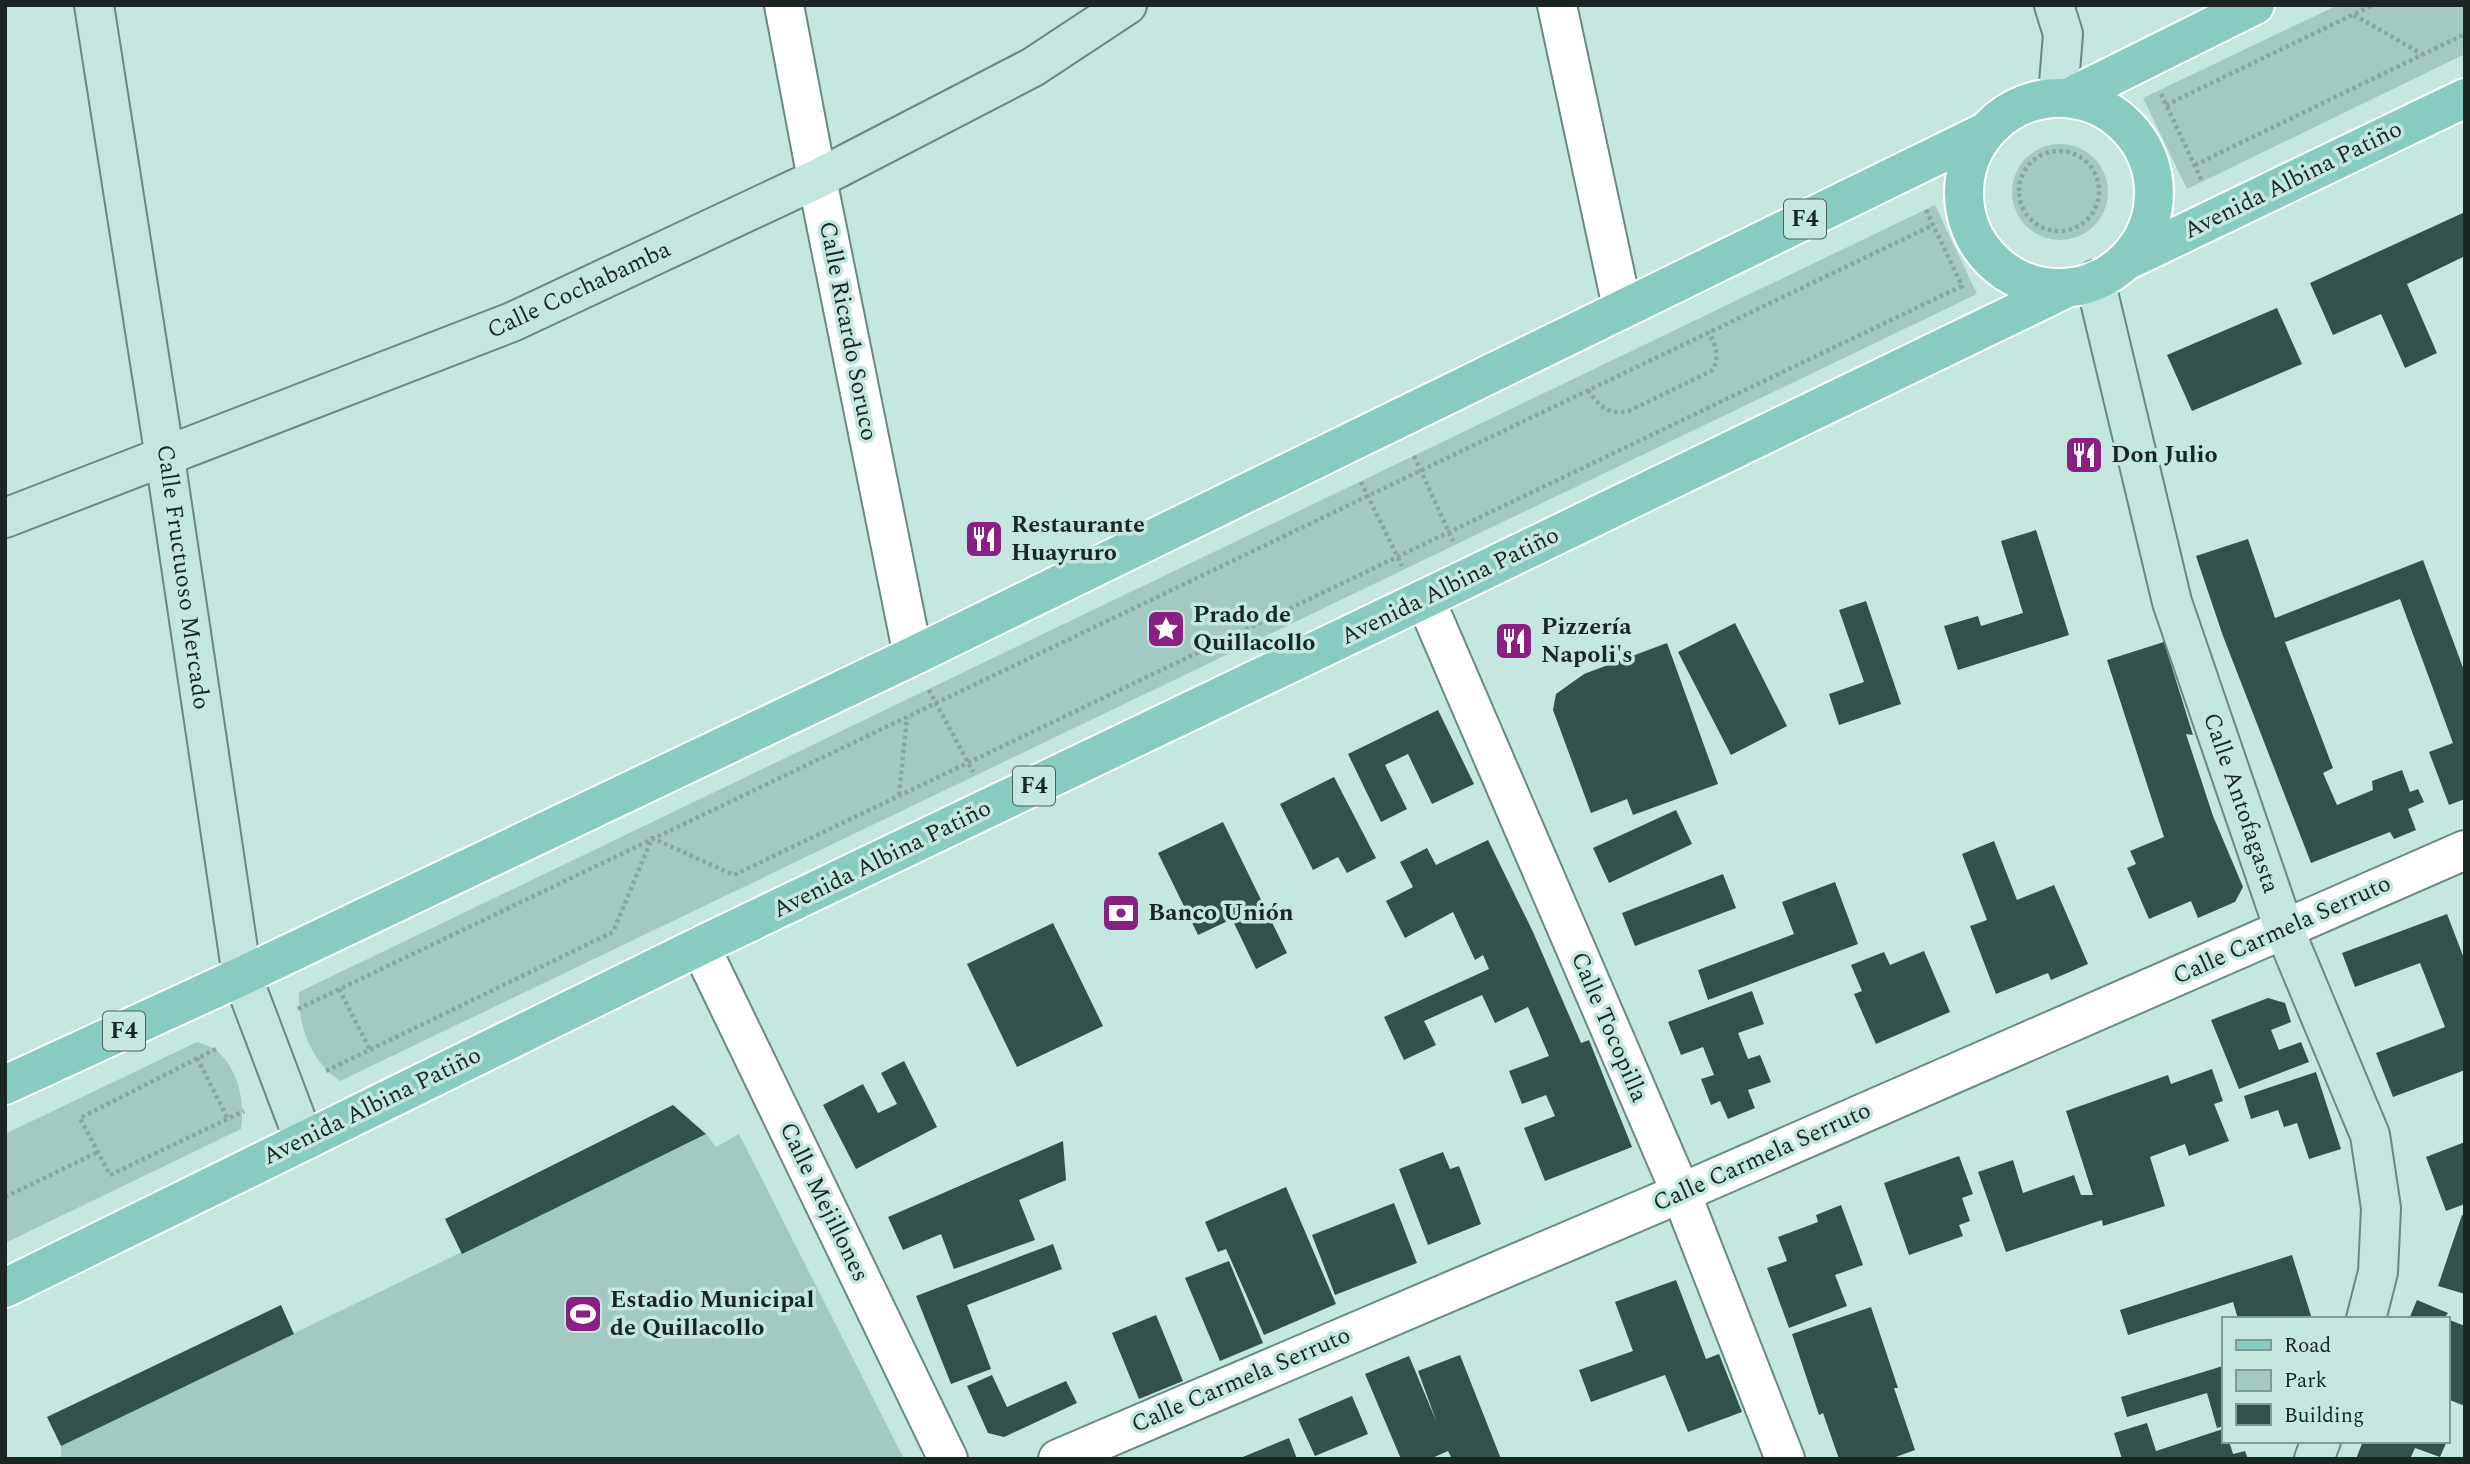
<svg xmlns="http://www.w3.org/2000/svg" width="2470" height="1464" font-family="Spectral,serif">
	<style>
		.green { fill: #a3cac2 }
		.building { fill: #32514b }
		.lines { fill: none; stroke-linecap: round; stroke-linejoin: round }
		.minor-casing { stroke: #698a83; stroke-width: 42 }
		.secondary-casing { stroke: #698a83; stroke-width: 42 }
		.primary-casing { stroke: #fff; stroke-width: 42 }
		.path { stroke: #8aa5a0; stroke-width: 4.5; stroke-dasharray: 3.5 3.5; stroke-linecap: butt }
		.minor { stroke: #fff; stroke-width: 38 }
		.secondary { stroke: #c4e6e0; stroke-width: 38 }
		.primary { stroke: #88ccc1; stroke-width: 38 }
		.labels { text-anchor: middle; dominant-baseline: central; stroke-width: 7; stroke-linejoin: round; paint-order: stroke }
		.shield { fill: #c4e7e0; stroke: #4c605c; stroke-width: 2 }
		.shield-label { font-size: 23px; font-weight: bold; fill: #192623 }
		.street-label { font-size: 24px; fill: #192623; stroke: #c4e7e0 }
		.poi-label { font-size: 24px; font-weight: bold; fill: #192623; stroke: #c4e7e0; text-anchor: start }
	</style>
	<rect width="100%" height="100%" fill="#c4e7e0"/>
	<path class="green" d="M2338 5H2465V54L2187 189 2143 98Z
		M2012 192a48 48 0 1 1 96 0a48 48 0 1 1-96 0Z
		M1935 205 1977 294 340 1081C311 1061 298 1027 299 992Z
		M197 1042C203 1044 212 1047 217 1051 239 1070 245 1102 241 1129L5 1243V1134Z
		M706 1134 716 1147 739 1134 904 1459H61V1446Z"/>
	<path class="building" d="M2465 212V256L2407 284 2437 353 2405 368 2381 314 2333 335 2310 283Z
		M2277 308 2302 364 2192 411 2167 355Z
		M2036 530 2069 635 1958 670 1944 626 1978 616 1981 626 2023 613 2001 541Z
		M2248 539 2275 618 2423 560 2465 673V799L2449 805 2429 752 2453 743 2400 599 2285 642 2333 768 2323 773 2337 805 2373 790 2372 781 2402 770 2410 792 2418 789 2424 802 2408 809 2416 830 2394 839 2390 832 2311 863 2223 636 2196 556Z
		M1866 601 1901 704 1839 725 1829 694 1864 682 1839 610Z
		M1735 623 1787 726 1731 755 1678 652Z
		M2164 642 2193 735 2186 734 2213 816 2243 887 2235 902 2198 918 2191 901 2149 919 2127 868 2136 864 2130 851 2164 837 2107 660Z
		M1667 643 1718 784 1633 815 1627 799 1591 813 1553 710 1556 694 1584 674Z
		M1438 710 1474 784 1432 804 1408 754 1385 765 1407 809 1381 822 1348 754Z
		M1334 777 1376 858 1347 873 1338 857 1313 870 1280 804Z
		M1676 810 1692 844 1609 883 1593 848Z
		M1223 822 1287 953 1256 969 1232 919 1198 935 1158 853Z
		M1488 840 1533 932 1581 1043 1589 1040 1632 1147 1545 1181 1524 1128 1555 1116 1546 1095 1522 1104 1509 1071 1549 1056 1528 1007 1495 1023 1482 995 1424 1021 1436 1045 1404 1060 1384 1017 1489 969 1483 955 1475 960 1453 912 1405 938 1386 901 1413 887 1400 862 1427 848 1436 865Z
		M1994 841 2017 900 2054 885 2088 964 2051 980 2048 973 1996 994 1970 926 1987 920 1962 854Z
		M1723 874 1736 908 1635 946 1622 913Z
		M1835 882 1858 944 1708 1000 1698 970 1794 934 1782 902Z
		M2447 914 2465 961V1070L2393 1097 2376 1053 2445 1027 2420 963 2355 987 2342 953Z
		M1053 923 1103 1026 1017 1067 967 964Z
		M1924 951 1950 1012 1876 1044 1854 994 1862 991 1851 965 1884 952 1890 965Z
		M1752 991 1764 1024 1738 1033 1748 1059 1760 1055 1771 1082 1748 1090 1755 1108 1728 1119 1720 1101 1711 1105 1701 1079 1714 1075 1703 1047 1681 1055 1668 1022Z
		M2268 998 2285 1003 2291 1022 2271 1030 2279 1050 2301 1042 2309 1062 2239 1089 2211 1020Z
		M904 1061 937 1127 856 1169 823 1105 863 1084 878 1113 897 1104 881 1073Z
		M2212 1069 2223 1101 2214 1104 2229 1141 2189 1156 2185 1144 2150 1157 2165 1206 2103 1226 2102 1220 2006 1252 1978 1172 2013 1160 2023 1193 2074 1175 2081 1195H2093L2066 1111 2168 1075 2171 1084Z
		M2316 1072 2341 1149 2309 1159 2297 1123 2284 1127 2278 1110 2251 1119 2244 1096Z
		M673 1105 706 1134 462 1254 445 1219Z
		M1063 1141 1066 1180 1019 1200 1035 1240 954 1269 941 1234 903 1250 888 1217Z
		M2465 1142V1204L2446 1211 2426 1157Z
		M1443 1152 1450 1169 1459 1166 1481 1224 1428 1245 1399 1169Z
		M1959 1156 1973 1194 1962 1198 1970 1221 1959 1225 1963 1236 1909 1255 1884 1183Z
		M1286 1187 1336 1304 1264 1335 1226 1249 1218 1252 1205 1222Z
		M1394 1203 1417 1263 1335 1295 1312 1235Z
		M1841 1205 1863 1265 1835 1275 1847 1306 1789 1328 1767 1268 1787 1261 1778 1237 1818 1222 1816 1215Z
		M2462 1215 2465 1216V1294L2438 1286Z
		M1053 1244 1062 1269 967 1305 991 1369 951 1384 916 1296Z
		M2292 1255 2312 1319H2238L2233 1302 2128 1335 2120 1310Z
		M1229 1261 1263 1343 1220 1361 1185 1278Z
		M1676 1280 1706 1359 1719 1354 1742 1412 1688 1432 1665 1375 1591 1402 1579 1370 1633 1351 1615 1302Z
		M2417 1300 2448 1313 2444 1319H2409Z
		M281 1305 294 1334 61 1446 47 1417Z
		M1871 1307 1898 1388H1894L1915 1450 1890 1459H1839L1823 1413 1819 1415 1792 1334Z
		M1156 1315 1183 1381 1139 1399 1112 1333Z
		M2447 1319 2465 1326V1406L2447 1399Z
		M1460 1355 1501 1459H1452L1448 1451 1430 1459H1401L1365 1374 1409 1356 1437 1423 1418 1371Z
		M2223 1366V1426L2217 1428 2207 1393 2127 1417 2121 1397Z
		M992 1375 1007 1407 1066 1381 1077 1403 1004 1437 988 1433 967 1386Z
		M1352 1396 1368 1434 1315 1456 1298 1419Z
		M2147 1423 2156 1451 2223 1429V1441H2229L2233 1454 2245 1451 2248 1459H2122L2114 1433Z
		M1289 1438 1297 1459H1238Z
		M2363 1441H2447L2440 1457 2415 1448 2410 1459H2356Z"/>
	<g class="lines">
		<defs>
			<path id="minor" d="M784 5 817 179 913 656
				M1557 5 1622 307
				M1425 599 1681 1193 1785 1459
				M700 946 948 1459
				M1058 1459 1681 1193 2465 850"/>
			<path id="secondary" d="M94 5 165 458 242 976 304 1140
				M2054 5 2063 34 2058 96
				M2095 280 2172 602 2284 929 2370 1135 2381 1208 2378 1272 2366 1319
				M5 518 512 322 817 179 1033 67 1127 5
				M2314 1459 2321 1441"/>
			<path id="primary" d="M2074 95 2255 5
				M1964 193a95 95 0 1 1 190 0a95 95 0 1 1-190 0Z
				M2126 261 2465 98
				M5 1085 242 976 913 656 1987 131
				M5 1288 700 946 1470 577 2065 289"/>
		</defs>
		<use href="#minor" class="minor-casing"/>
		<use href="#secondary" class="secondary-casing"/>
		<use href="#primary" class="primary-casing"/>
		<path class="path" d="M2354 15 2422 54
			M2161 94 2202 181
			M2166 105 2373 5
			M2019 191a40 40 0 1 1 80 0a40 40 0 1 1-80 0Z
			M2195 165 2465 34
			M1926 210 1963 288
			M1588 390C1600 407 1607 415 1629 411L1713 370C1720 355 1715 346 1709 332
			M1414 456 1453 541
			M1361 482 1402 566
			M929 690 973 772
			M899 795 907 717
			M339 989 370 1050
			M298 1009 1933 225
			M216 1049 80 1118 110 1175 244 1111
			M197 1058 228 1119
			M326 1071 613 932 652 838 734 875 1962 286
			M5 1197 98 1152"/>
		<use href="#minor" class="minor"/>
		<use href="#secondary" class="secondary"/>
		<use href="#primary" class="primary"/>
	</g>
	<defs>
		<symbol id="restaurant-square" viewBox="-11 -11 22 22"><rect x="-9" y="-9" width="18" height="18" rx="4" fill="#8a1f84" stroke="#c4e7e0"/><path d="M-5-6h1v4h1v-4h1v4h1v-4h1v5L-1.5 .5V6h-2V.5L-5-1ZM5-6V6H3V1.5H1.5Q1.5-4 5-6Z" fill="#fff"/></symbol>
		<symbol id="sight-square" viewBox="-11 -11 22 22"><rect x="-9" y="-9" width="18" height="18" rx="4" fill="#8a1f84" stroke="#c4e7e0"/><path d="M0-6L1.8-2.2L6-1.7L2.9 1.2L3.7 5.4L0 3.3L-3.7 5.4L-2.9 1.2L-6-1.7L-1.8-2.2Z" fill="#fff"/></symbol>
		<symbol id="bank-square" viewBox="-11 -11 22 22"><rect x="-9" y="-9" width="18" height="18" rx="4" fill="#8a1f84" stroke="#c4e7e0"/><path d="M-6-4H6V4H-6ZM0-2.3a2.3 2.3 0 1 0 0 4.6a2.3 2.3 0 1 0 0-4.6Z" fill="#fff"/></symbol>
		<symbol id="stadium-square" viewBox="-11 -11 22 22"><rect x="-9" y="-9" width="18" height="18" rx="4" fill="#8a1f84" stroke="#c4e7e0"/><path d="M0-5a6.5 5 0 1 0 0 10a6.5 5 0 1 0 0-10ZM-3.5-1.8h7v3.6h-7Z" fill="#fff"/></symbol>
	</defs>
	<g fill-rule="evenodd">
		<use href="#restaurant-square" x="2062" y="433" width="44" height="44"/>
		<use href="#restaurant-square" x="962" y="517" width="44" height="44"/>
		<use href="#sight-square" x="1144" y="607" width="44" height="44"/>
		<use href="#restaurant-square" x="1492" y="619" width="44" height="44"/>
		<use href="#bank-square" x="1099" y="891" width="44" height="44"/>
		<use href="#stadium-square" x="561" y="1292" width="44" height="44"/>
	</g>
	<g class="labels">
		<g class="shield">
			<rect x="1784" y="199.5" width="42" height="39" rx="5"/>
			<rect x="1013" y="766.5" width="42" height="39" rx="5"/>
			<rect x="103" y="1011.5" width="42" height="39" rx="5"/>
		</g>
		<g class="shield-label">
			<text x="1805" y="219">F4</text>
			<text x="1034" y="786">F4</text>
			<text x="124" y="1031">F4</text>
		</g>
		<g class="street-label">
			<text transform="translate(2293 180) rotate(-26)">Avenida Albina Patiño</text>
			<text transform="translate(579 290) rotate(-25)">Calle Cochabamba</text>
			<text transform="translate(848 331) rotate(79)">Calle Ricardo Soruco</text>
			<text transform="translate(183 577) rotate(82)">Calle Fructuoso Mercado</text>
			<text transform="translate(1450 586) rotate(-26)">Avenida Albina Patiño</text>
			<text transform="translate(2241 803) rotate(71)">Calle Antofagasta</text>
			<text transform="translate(882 859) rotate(-26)">Avenida Albina Patiño</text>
			<text transform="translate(2282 930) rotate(-24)">Calle Carmela Serruto</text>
			<text transform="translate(1609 1027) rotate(67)">Calle Tocopilla</text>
			<text transform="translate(372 1106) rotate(-26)">Avenida Albina Patiño</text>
			<text transform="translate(1762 1157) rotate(-24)">Calle Carmela Serruto</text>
			<text transform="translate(824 1202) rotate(64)">Calle Mejillones</text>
			<text transform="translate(1241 1380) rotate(-23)">Calle Carmela Serruto</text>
		</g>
		<g class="poi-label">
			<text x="2111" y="455">Don Julio</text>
			<text x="1011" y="525">Restaurante<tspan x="1011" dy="28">Huayruro</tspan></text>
			<text x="1193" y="615">Prado de<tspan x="1193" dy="28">Quillacollo</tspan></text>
			<text x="1541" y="627">Pizzería<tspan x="1541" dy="28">Napoli's</tspan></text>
			<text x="1148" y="913">Banco Unión</text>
			<text x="610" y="1300">Estadio Municipal<tspan x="610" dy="28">de Quillacollo</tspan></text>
		</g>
	</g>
	<rect width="2470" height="1464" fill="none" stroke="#192623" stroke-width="14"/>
	<rect x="2222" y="1317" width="228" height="126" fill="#c4e7e0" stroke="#809a94" stroke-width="2"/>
	<rect x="2236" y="1340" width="35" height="10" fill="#88ccc1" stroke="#809a94" stroke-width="2"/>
	<text x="2284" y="1352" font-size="21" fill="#192623">Road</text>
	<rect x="2236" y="1370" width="35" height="21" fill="#a3cac2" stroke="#809a94" stroke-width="2"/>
	<text x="2284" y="1387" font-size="21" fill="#192623">Park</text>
	<rect x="2236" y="1404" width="35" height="21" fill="#32514b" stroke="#809a94" stroke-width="2"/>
	<text x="2284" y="1422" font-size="21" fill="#192623">Building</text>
</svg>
